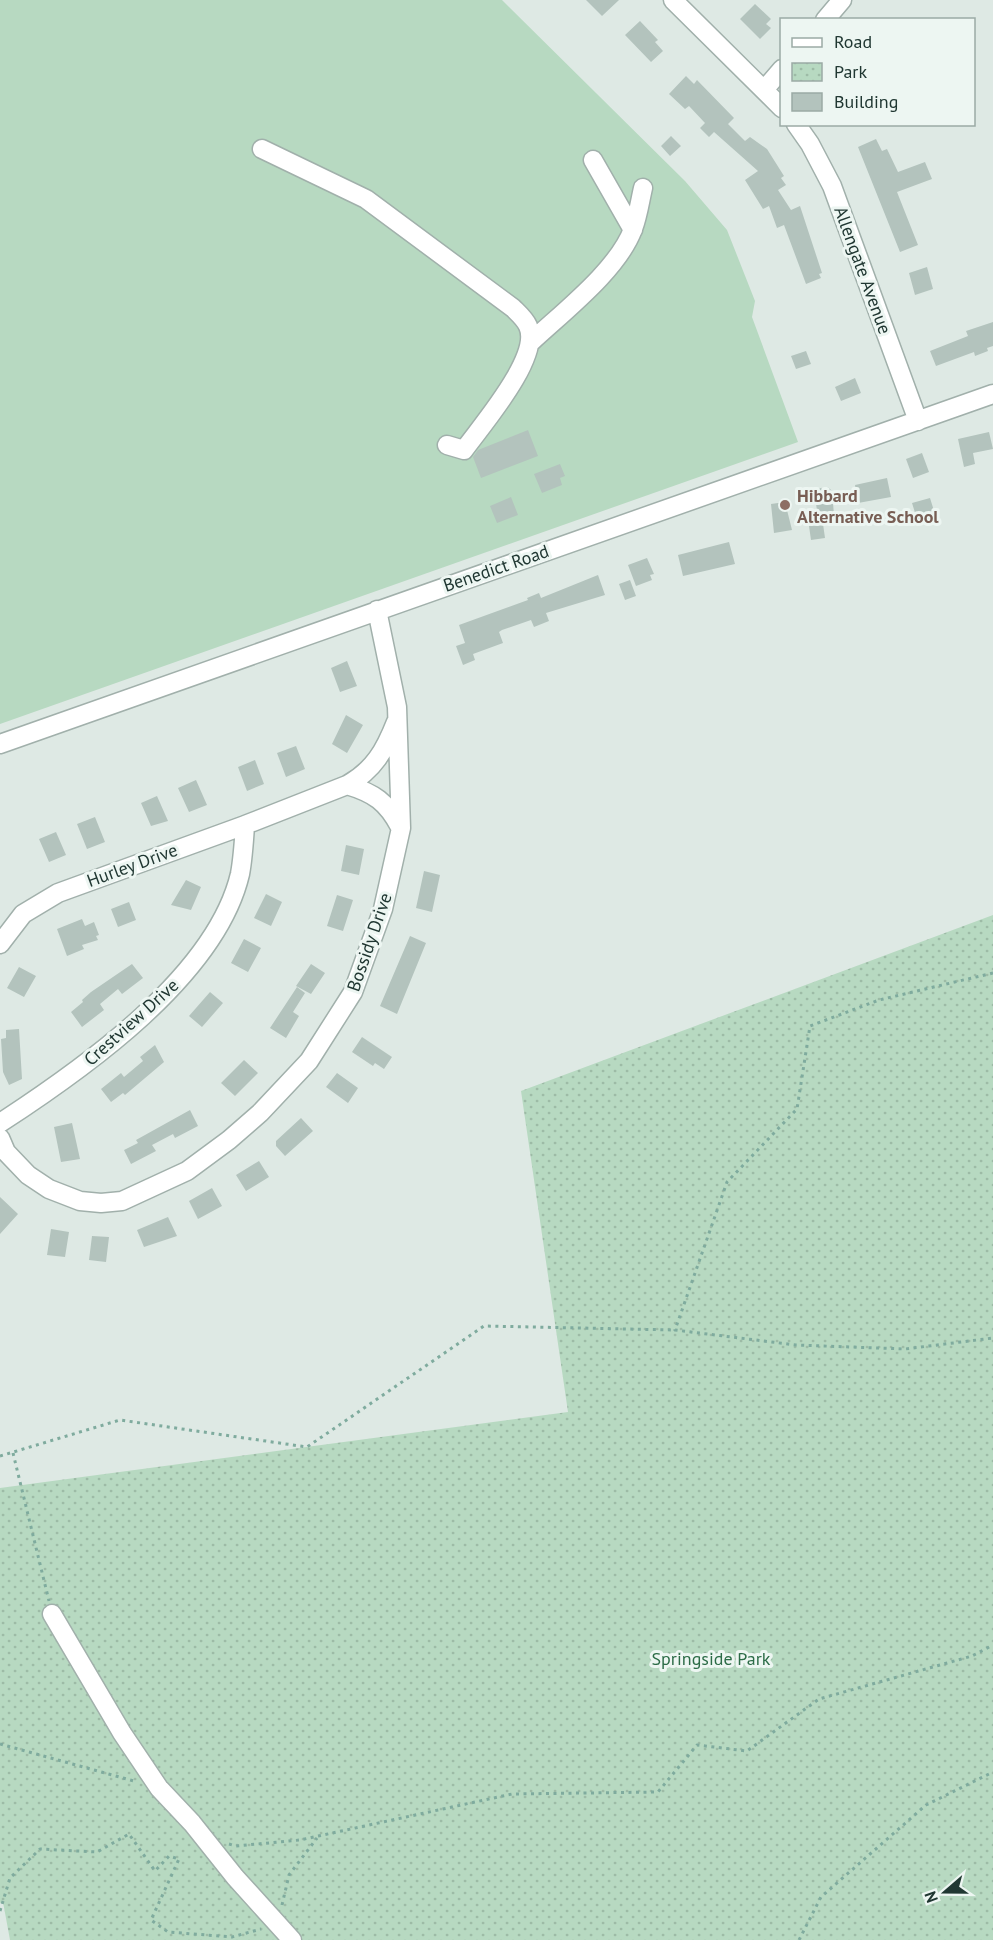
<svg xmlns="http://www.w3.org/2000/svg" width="993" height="1940" font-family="'PT Sans',sans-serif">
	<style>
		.grass { fill: #b7d9c1 }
		.park { fill: url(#park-dots) }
		.building { fill: #b3c3bd }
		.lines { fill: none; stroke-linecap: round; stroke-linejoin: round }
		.minor-casing { stroke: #a1b0ab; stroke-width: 21 }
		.path { stroke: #7fab9e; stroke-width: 3; stroke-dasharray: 3 4.5; stroke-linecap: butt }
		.minor { stroke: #fff; stroke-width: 18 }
		.education-dot { fill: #8d6e63; stroke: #edf6f2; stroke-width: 2 }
		.labels { text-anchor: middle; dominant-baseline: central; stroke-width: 6; stroke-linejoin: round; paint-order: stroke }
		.street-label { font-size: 18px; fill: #203732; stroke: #edf6f2 }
		.education-label { font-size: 18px; font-weight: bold; fill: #785e54; stroke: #edf6f2; text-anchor: start }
		.park-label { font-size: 18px; fill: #2c6c47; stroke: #edf6f2 }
	</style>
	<defs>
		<pattern id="park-dots" width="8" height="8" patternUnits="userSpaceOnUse" patternTransform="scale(1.5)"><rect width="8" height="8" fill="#b7d9c1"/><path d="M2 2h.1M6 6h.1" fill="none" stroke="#9dbba6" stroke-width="1.8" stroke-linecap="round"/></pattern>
	</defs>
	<rect width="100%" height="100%" fill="#dee9e4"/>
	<path class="grass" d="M0 0H502L685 181 727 230 755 301 752 317 798 442 0 724Z"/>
	<path class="park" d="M993 915V1940H10L3 1902 0 1903V1488L568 1412 521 1091Z"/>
	<path class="building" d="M586 0H619L602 16Z
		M755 4 771 19 766 24 771 28 760 39 740 19Z
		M640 21 658 40 655 42 663 51 651 62 625 35Z
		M686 76 694 84 697 80 734 118 728 124 745 141 750 137 767 149 784 176 781 178 786 185 778 190 791 210 800 206 822 273 819 274 821 278 806 284 784 225 777 228 769 206 763 209 745 180 758 171 714 132 709 137 700 128 705 123 689 106 685 109 669 94Z
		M671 136 681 146 670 156 661 146Z
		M876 139 882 151 887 149 898 172 925 162 932 179 897 192 918 245 900 252 858 147Z
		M927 267 933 289 915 295 909 273Z
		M993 322V346L987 348 988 351 975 356 974 352 936 366 930 351 968 336 966 331Z
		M806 351 811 364 796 369 791 356Z
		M855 378 861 393 841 401 835 387Z
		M528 430 538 456 481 478 473 457 478 450Z
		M989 432 993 449 973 453 975 464 964 467 958 439Z
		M922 453 929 472 913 478 906 459Z
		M560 464 565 476 560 478 562 485 542 493 534 474Z
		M887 478 891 497 858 503 855 485Z
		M828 487 832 491 834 515 818 518 814 489Z
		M511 497 518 515 497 523 490 506Z
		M930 498 935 514 917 519 912 503Z
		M785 502 792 530 774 533 771 504Z
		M823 524 825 538 811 540 809 526Z
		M729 542 735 564 683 576 678 555Z
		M647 558 654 574 650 575 652 580 636 586 628 565Z
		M598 575 605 595 546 613 549 621 534 627 531 620 502 630 499 632 503 643 473 654 475 660 463 665 456 646 465 643 459 625 528 600 527 598 539 593 541 598Z
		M630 580 636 596 625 600 619 584Z
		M347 661 357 686 340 692 331 668Z
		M346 715 363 725 347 753 332 744Z
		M296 746 305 769 286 777 277 753Z
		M255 760 264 784 247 791 238 767Z
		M196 780 207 805 189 812 178 788Z
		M157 796 168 821 151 826 141 803Z
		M95 817 105 842 87 849 77 824Z
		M56 832 66 855 49 862 39 839Z
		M346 845 364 849 359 875 341 871Z
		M424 871 440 875 432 912 416 908Z
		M186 880 201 887 191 910 171 905Z
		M266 894 282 902 271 926 254 918Z
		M337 895 353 900 343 931 327 926Z
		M129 902 136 920 118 927 111 909Z
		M82 919 85 926 94 922 99 935 96 936 98 940 82 945 84 949 67 956 57 929Z
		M410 936 426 943 397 1014 380 1006Z
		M244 939 261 948 248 972 231 963Z
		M132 964 143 978 122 994 118 989 100 1004 104 1010 82 1027 71 1012 83 1002 82 1000 91 992Z
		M311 964 325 973 311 994 296 986Z
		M19 967 36 976 24 997 7 988Z
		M297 987 305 993 293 1012 299 1016 286 1038 270 1028Z
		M210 992 223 1003 202 1027 189 1016Z
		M19 1029 22 1079 9 1085 3 1072 1 1039 6 1038V1030Z
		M362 1037 392 1057 384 1069 375 1063 373 1066 352 1052Z
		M155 1045 164 1062 125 1095 123 1093 111 1102 101 1089 121 1073 124 1077 143 1061 140 1057Z
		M244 1060 258 1073 235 1096 221 1083Z
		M337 1073 358 1088 348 1103 326 1087Z
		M190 1110 198 1126 175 1138 173 1134 152 1145 156 1151 131 1164 124 1150 138 1143 136 1140Z
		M301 1118 313 1131 285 1156 276 1146V1141Z
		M72 1123 80 1159 61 1162 54 1127Z
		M259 1161 269 1177 246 1191 236 1175Z
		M212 1188 222 1206 198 1219 189 1201Z
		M0 1197 18 1214 0 1234Z
		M168 1217 177 1236 144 1247 137 1230Z
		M51 1229 69 1232 65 1257 47 1255Z
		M92 1236 109 1237 106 1262 89 1260Z"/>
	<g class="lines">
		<defs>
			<path id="minor" d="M673 0 782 108
				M825 20 842 0
				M764 90 782 69
				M796 124 810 144 832 186 918 421
				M262 149 366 199 513 308C518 313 525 319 528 326 542 356 482 425 464 450L447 445
				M593 160 633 230
				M531 342C563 312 618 270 633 229 638 216 640 201 643 188
				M0 744 993 394
				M347 785C374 770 385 750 396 722
				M0 944 23 914 58 893 245 825
				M0 1123C83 1069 216 976 240 874 243 858 244 841 245 825L347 785C374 793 387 802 400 827
				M0 1138 6 1152 28 1175 49 1189 80 1201 101 1203 122 1201 187 1171 229 1140 260 1113 309 1061 353 992 383 909 401 828 397 707 377 610
				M52 1614 122 1733 159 1788 192 1823 235 1877 292 1940"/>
		</defs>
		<use href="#minor" class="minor-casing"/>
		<path class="path" d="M993 973 879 1000 810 1026 797 1109 727 1182 675 1330 796 1345 905 1349 993 1338
			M13 1453 49 1601
			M0 1456 120 1420 307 1447 484 1326 675 1330
			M0 1744 134 1781
			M229 1844 236 1846 300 1840 512 1794 658 1792 697 1745 747 1751 819 1699 972 1656 993 1645
			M282 1905 289 1875 317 1838
			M0 1911 10 1878 40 1849 97 1852 129 1834 155 1871 169 1856 179 1859 151 1920 168 1932 232 1937 261 1929
			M799 1940 821 1897 926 1805 993 1772"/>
		<use href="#minor" class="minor"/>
	</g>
	<circle class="education-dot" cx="785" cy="505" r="6"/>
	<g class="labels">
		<g class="street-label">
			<text transform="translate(863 270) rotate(70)">Allengate Avenue</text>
			<text transform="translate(496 568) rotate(-19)">Benedict Road</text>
			<text transform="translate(132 865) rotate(-20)">Hurley Drive</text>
			<text transform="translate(369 942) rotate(-71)">Bossidy Drive</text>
			<text transform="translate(131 1022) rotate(-42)">Crestview Drive</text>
		</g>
		<g class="education-label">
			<text x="797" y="495">Hibbard<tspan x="797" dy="21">Alternative School</tspan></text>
		</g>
		<g class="park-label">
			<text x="711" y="1658">Springside Park</text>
		</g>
	</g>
	<rect x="780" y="18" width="195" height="108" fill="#edf6f2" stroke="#9baaa5" stroke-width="1.5"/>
	<rect x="792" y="38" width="30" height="9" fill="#ffffff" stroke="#9baaa5" stroke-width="1.5"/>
	<text x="834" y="48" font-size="18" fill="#203732">Road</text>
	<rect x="792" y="63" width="30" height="18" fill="url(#park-dots)" stroke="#9baaa5" stroke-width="1.5"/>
	<text x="834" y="78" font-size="18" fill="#203732">Park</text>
	<rect x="792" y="93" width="30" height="18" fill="#b3c3bd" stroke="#9baaa5" stroke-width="1.5"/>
	<text x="834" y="108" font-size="18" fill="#203732">Building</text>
	<g transform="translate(945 1892) rotate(250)" stroke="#edf6f2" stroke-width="4.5" paint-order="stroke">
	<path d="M0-4.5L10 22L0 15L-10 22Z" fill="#203732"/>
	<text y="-9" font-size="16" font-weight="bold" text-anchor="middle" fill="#203732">N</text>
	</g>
</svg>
